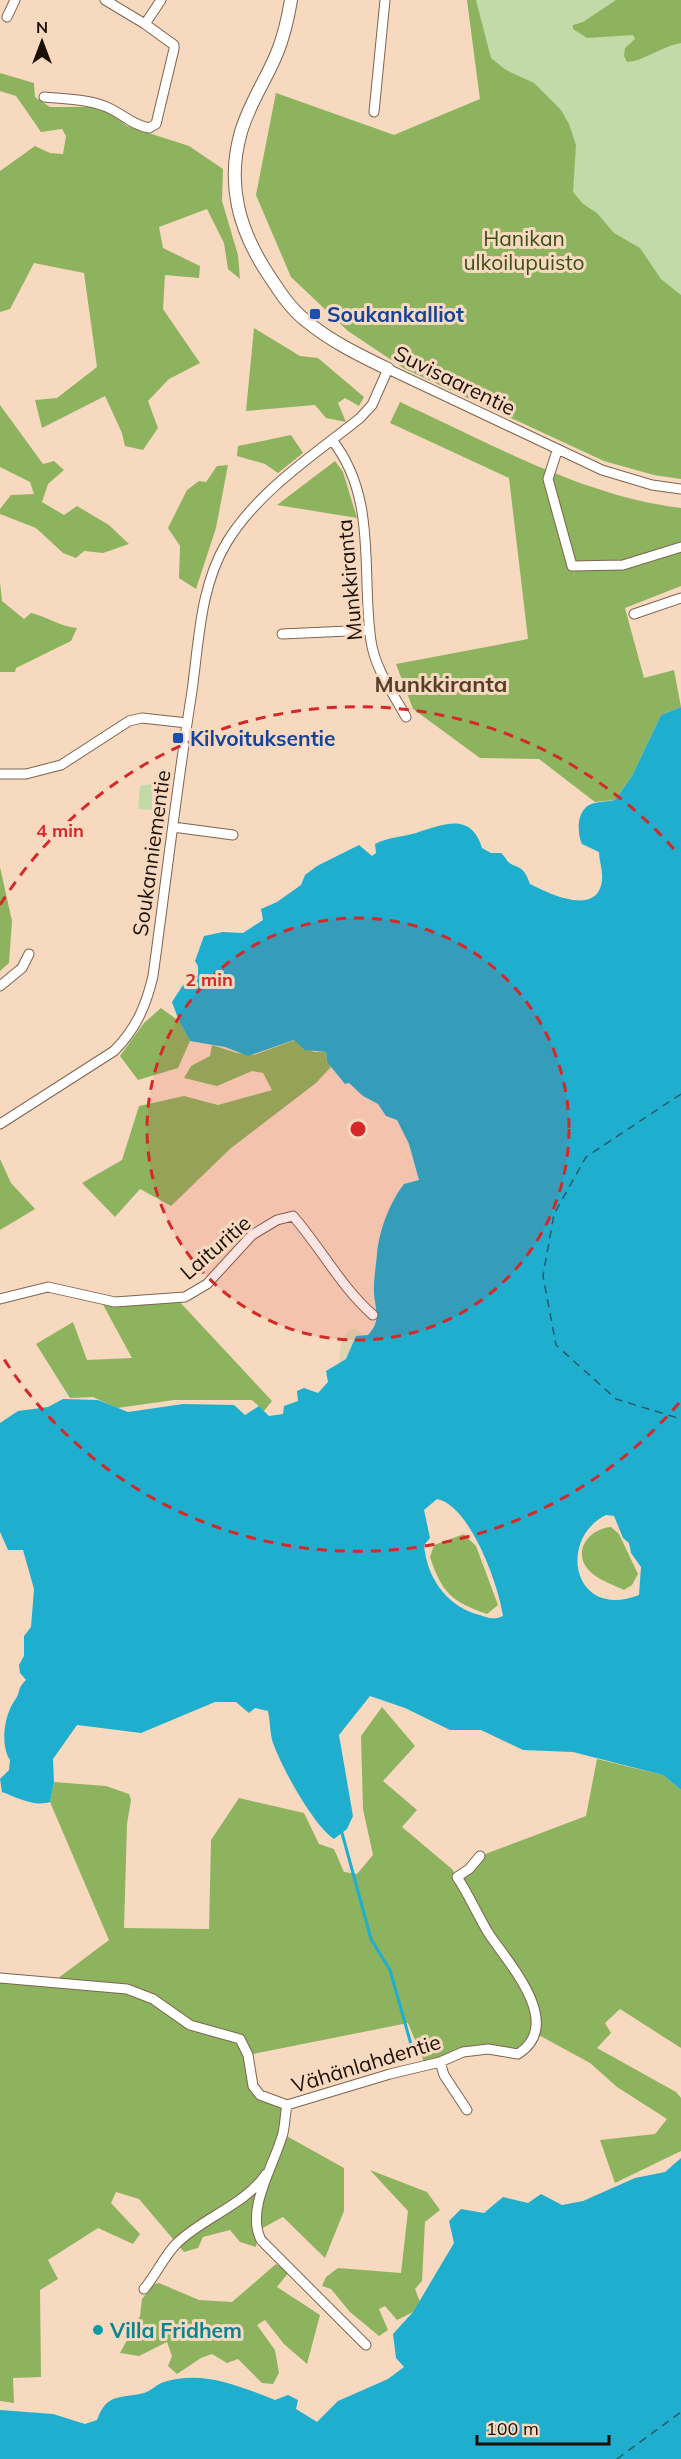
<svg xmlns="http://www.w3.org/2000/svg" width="681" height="2459" font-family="Mulish,sans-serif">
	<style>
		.green { fill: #c2daa8 }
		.forest { fill: #8eb35f }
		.sand { fill: #dfd6b1 }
		.water { fill: #1faecd; fill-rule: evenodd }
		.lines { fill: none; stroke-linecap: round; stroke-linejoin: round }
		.stream { stroke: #1faecd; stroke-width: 3 }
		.ferry { stroke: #275b69; stroke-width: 1.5; stroke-dasharray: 8 6; stroke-linecap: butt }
		.minor-casing { stroke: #7e644e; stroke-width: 11 }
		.major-casing { stroke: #7e644e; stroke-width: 14 }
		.minor { stroke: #fff; stroke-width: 9 }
		.major { stroke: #fff; stroke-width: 12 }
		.ring { fill: none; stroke: #d62828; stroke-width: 3; stroke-dasharray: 10 8 }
		.transit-dot { fill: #1a4fb4; stroke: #f7d9c0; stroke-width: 2 }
		.culture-dot { fill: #0f9aa8; stroke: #f7d9c0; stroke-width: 2 }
		.labels { text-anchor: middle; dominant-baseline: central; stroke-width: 6; stroke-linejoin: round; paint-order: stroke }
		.park-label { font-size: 21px; fill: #385014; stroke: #f7d9c0 }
		.transit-label { font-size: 21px; font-weight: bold; fill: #164399; stroke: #f7d9c0; text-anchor: start }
		.street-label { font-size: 21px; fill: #1a1008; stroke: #f7d9c0 }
		.culture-label { font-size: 21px; font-weight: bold; fill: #0d838f; stroke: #f7d9c0; text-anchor: start }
		.neighbourhood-label { font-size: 22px; font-weight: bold; fill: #563f29; stroke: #f7d9c0 }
		.centre { fill: #d62828; stroke: #f7d9c0; stroke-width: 3 }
		.ring-label { font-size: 18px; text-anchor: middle; font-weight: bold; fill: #d62828; stroke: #f7d9c0; stroke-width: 6; stroke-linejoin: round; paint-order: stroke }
	</style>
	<rect width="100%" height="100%" fill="#f7d9c0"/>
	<path class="green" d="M467 0H681V479L654 475 604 461 405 369 348 331 291 277 256 195 276 93 394 135 480 99Z
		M152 784V810L138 809 140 786Z"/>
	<path class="forest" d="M467 0H476L491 58 506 70 534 83 561 110 569 124 576 145 573 192 583 204 597 213 614 233 640 248 661 279 681 295V479L654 475 604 461 405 369 348 331 291 277 256 195 276 93 394 135 480 99Z
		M616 0H681V43C663 46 641 62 627 62L624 56 625 48 635 39 633 35 587 38 573 29V25L583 22Z
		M0 73 34 83 35 97 50 107H94L112 114 127 126 189 146 223 169 222 201 238 255 240 279 228 269 224 243 207 209 159 227 163 248 200 266 199 278 165 275 163 309 200 363 169 379 148 401 158 428 143 450 125 446 122 433 105 396 42 428 35 400 57 398 97 367 84 273 34 263 10 309 0 312V171L35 146 50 153 63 154 66 136 62 129 41 132 16 96 0 91Z
		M254 328 300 356 318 358 364 397 359 406 345 398 338 403 346 422 326 418 315 405 246 411Z
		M400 402C490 443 582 496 681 508V586L625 608 644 678 674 670 681 707 661 715 632 776 615 800 595 802 539 759 480 758 413 709 396 664 528 639 509 478 390 423Z
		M0 405 43 464 54 461 64 470 48 484 42 502 64 515 77 506 109 525 129 544 103 553 84 551 76 558 63 553 36 528 0 514V509L11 495 34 494 30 482 0 467Z
		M291 435 303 453 278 473 265 464 237 456 238 446Z
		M335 461 343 472 357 518 277 505Z
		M228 465 216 528 196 589 179 578 180 546 168 528 187 490 199 481 206 482 217 466Z
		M0 582 2 601 24 619 31 613C48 617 59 626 77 628L71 641 16 668 15 672H0Z
		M0 867 12 921 9 963 0 971Z
		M161 1008 179 1021 190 1041 178 1068 138 1080 120 1056 144 1023Z
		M295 1040 314 1052H326L327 1062 331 1067 316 1083 231 1148 171 1206 140 1189 115 1217 82 1183 122 1160 139 1106 184 1096 218 1105 272 1090 263 1073 252 1071 217 1086 184 1078 191 1066 210 1056 212 1045 237 1053 254 1055Z
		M0 1159 11 1183 35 1209 0 1230Z
		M176 1298 272 1401 264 1411 252 1400H174L117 1408 93 1397 70 1398 36 1344 73 1322 87 1360 132 1358 101 1301Z
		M611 1527 619 1534 638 1574 632 1585 624 1590C614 1585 601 1581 593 1574 570 1556 586 1529 611 1527Z
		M464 1534 476 1546 498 1605 487 1614C452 1602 442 1593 430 1557L434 1545Z
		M382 1707 415 1746 383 1781 417 1810 402 1827 452 1869 457 1877 480 1856 586 1816 597 1759 663 1775 681 1790V2048L620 2009 605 2023 611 2033 597 2048 676 2092 681 2098V2151L615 2183 600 2140 655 2134 667 2119 617 2087 590 2063 535 2033 518 2054 488 2049 425 2064 408 2023 248 2055 253 2086 287 2105 283 2134 344 2168V2211L325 2258 283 2217 257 2231 256 2247 240 2242 230 2230 203 2237 198 2248 184 2252 139 2199 116 2192 111 2203 140 2234 133 2244 98 2228 48 2260 58 2279 40 2290 41 2377 13 2378 14 2403 0 2401V1978L53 1982 109 1940 50 1802 54 1782 106 1786 129 1794 131 1800 127 1824 124 1928 209 1929 211 1840 239 1798 304 1813 319 1844 334 1849 344 1872 357 1874 373 1855 363 1809 361 1736Z
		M370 2170 427 2192 440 2210 425 2222 422 2281 415 2289 420 2302 413 2312 397 2320 385 2306 379 2309 388 2330 379 2336 350 2312 331 2289 322 2286 326 2277 338 2268 401 2273 408 2211Z
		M276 2264 289 2272 277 2287 320 2315 307 2364 284 2344 265 2320 257 2325 275 2350 279 2373 273 2384 262 2383 238 2359 227 2363 212 2354 201 2358 177 2374 168 2366 172 2356 167 2342 139 2356 120 2353 140 2316 142 2299 154 2284 159 2283 199 2300 232 2302Z"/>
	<path class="sand" d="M356 1329 365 1336 356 1337 346 1359 338 1365C340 1352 340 1340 349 1330Z"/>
	<path class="water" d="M681 707V1790L663 1775 573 1752 523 1750 481 1730H450L405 1708 370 1696 339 1735 353 1816 347 1829 334 1839C313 1825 280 1765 272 1740 270 1731 270 1720 268 1711L255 1708 249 1713 236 1702H215L141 1733 77 1725 53 1759 54 1782 50 1802C34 1807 18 1798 2 1792L0 1779 9 1770 10 1760C0 1745 4 1715 15 1700 21 1692 17 1688 26 1680L20 1673 19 1665 24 1656V1636L31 1627 34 1589 23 1550H8L0 1532V1423L18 1411 48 1407 63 1399 98 1400 128 1412 183 1404 234 1405 245 1415 259 1406 269 1416 283 1414 284 1406 298 1401 297 1391 304 1388 318 1393 328 1382 326 1371 346 1359 356 1336 368 1335C379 1323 377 1316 375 1301 372 1288 376 1267 377 1254 379 1230 390 1202 404 1184L419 1180 409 1144 397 1120 386 1116 378 1104 363 1096 349 1083 345 1084 327 1062 326 1052 305 1050 294 1040 248 1056 225 1047 190 1041 179 1021 172 1002 183 985 198 975V966L195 961 204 936 223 932 243 933 263 920 261 909 277 902 301 885 305 875 317 866 359 845 372 856 376 853 375 844C388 837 402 837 416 833 442 825 471 811 482 848L491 853H501C505 856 507 862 511 864 523 869 525 870 530 884 548 893 598 918 602 880 603 870 599 861 599 852L582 844C576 831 577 806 595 803 602 801 608 802 615 800L632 776 661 715ZM437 1499C470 1505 499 1586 503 1616 493 1621 487 1617 476 1614 445 1604 427 1577 424 1545L430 1538 424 1510ZM606 1515 614 1516 623 1538 629 1543 631 1553 641 1567 639 1595C573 1621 557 1539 606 1515Z
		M681 2158V2459H0V2410L53 2414 85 2424 97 2420C107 2392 121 2399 144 2393 151 2391 157 2384 164 2382 203 2370 239 2386 275 2400L288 2395 298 2400 296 2409 317 2422 338 2401 388 2379 404 2367 396 2358 393 2334 413 2312 454 2243 449 2221 461 2209 484 2213 503 2197 528 2203 541 2194 562 2205 583 2201 635 2178 665 2172Z"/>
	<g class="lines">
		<path class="stream" d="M342 1833 371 1939 390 1970 414 2055"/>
		<path class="ferry" d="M681 1094 586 1157 554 1214 543 1276 556 1345 616 1399 681 1419
			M617 2459 681 2412"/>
		<defs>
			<path id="minor" d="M105 0 145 24 161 0
				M7 17 15 0
				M44 97C65 99 92 99 111 109 125 116 133 125 149 128L156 124 174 49V45L145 24
				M374 112 385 0
				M332 440C378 498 361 573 371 641 375 669 393 693 406 717
				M557 451 548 479 572 566 623 565 681 547
				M634 614 681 598
				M282 634 370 630
				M0 774H26L61 765 129 721 142 718 187 723
				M173 827 233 835
				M0 986 22 968 29 954
				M0 1124 114 1051C136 1029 146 1006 153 976 166 881 177 786 192 691 199 641 200 586 227 542 259 490 314 455 360 418L372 405 388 369 602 470 652 485 681 489
				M0 1299 48 1287 115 1302 185 1297 207 1284 252 1235 277 1220 293 1216C321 1248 341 1287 373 1315
				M0 1978 127 1989 153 1999 190 2025 240 2039 248 2055 253 2086 260 2095 287 2105 390 2074 440 2062 463 2052 488 2049 518 2054C565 2024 509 1964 489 1934 478 1916 469 1895 457 1877L469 1869 480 1856
				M440 2062 444 2075 467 2110
				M287 2105C285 2115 285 2124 283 2133 275 2164 245 2209 261 2240L366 2345
				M144 2289C156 2275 164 2256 177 2243 204 2217 245 2205 266 2174"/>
			<path id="major" d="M291 0C288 18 284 36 277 53 266 80 249 104 241 132 226 184 239 230 268 274 279 291 290 308 305 320 330 341 359 355 388 369"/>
		</defs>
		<use href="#minor" class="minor-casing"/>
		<use href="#major" class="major-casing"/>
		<use href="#minor" class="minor"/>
		<use href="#major" class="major"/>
	</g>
	<circle cx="358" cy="1129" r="211" fill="#d62828" fill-opacity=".12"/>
	<g class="ring">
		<circle cx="358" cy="1129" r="211"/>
		<path d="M679 1403A422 422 0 0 1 0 1353M0 905A422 422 0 0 1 679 855"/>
	</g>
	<g class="transit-dot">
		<rect x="309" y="308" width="12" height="12" rx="3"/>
		<rect x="172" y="732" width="12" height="12" rx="3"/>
	</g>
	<circle class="culture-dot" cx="98" cy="2330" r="6"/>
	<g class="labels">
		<g class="park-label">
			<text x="524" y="238">Hanikan<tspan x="524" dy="24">ulkoilupuisto</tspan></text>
		</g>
		<g class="transit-label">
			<text x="327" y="314">Soukankalliot</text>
			<text x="190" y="738">Kilvoituksentie</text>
		</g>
		<g class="street-label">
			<text transform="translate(455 380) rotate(26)">Suvisaarentie</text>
			<text transform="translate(349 580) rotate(-95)">Munkkiranta</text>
			<text transform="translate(151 853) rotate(-82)">Soukanniementie</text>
			<text transform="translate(215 1247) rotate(-41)">Laituritie</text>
			<text transform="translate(366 2063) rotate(-17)">Vähänlahdentie</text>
		</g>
		<g class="culture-label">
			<text x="110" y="2330">Villa Fridhem</text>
		</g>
		<g class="neighbourhood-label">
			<text x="441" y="684">Munkkiranta</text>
		</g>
	</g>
	<circle cx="358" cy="1129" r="9" class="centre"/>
	<g class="ring-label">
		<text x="60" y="837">4 min</text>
		<text x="209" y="986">2 min</text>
	</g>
	<g transform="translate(42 42)" stroke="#f7d9c0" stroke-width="4.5" paint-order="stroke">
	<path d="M0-4.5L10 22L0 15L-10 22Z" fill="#1a1008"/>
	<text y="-9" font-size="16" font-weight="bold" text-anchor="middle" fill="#1a1008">N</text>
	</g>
	<path d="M477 2435v9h132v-9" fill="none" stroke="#1a1008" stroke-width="3"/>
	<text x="486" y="2435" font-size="18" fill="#1a1008" stroke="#f7d9c0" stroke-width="4.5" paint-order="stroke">100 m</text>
</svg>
